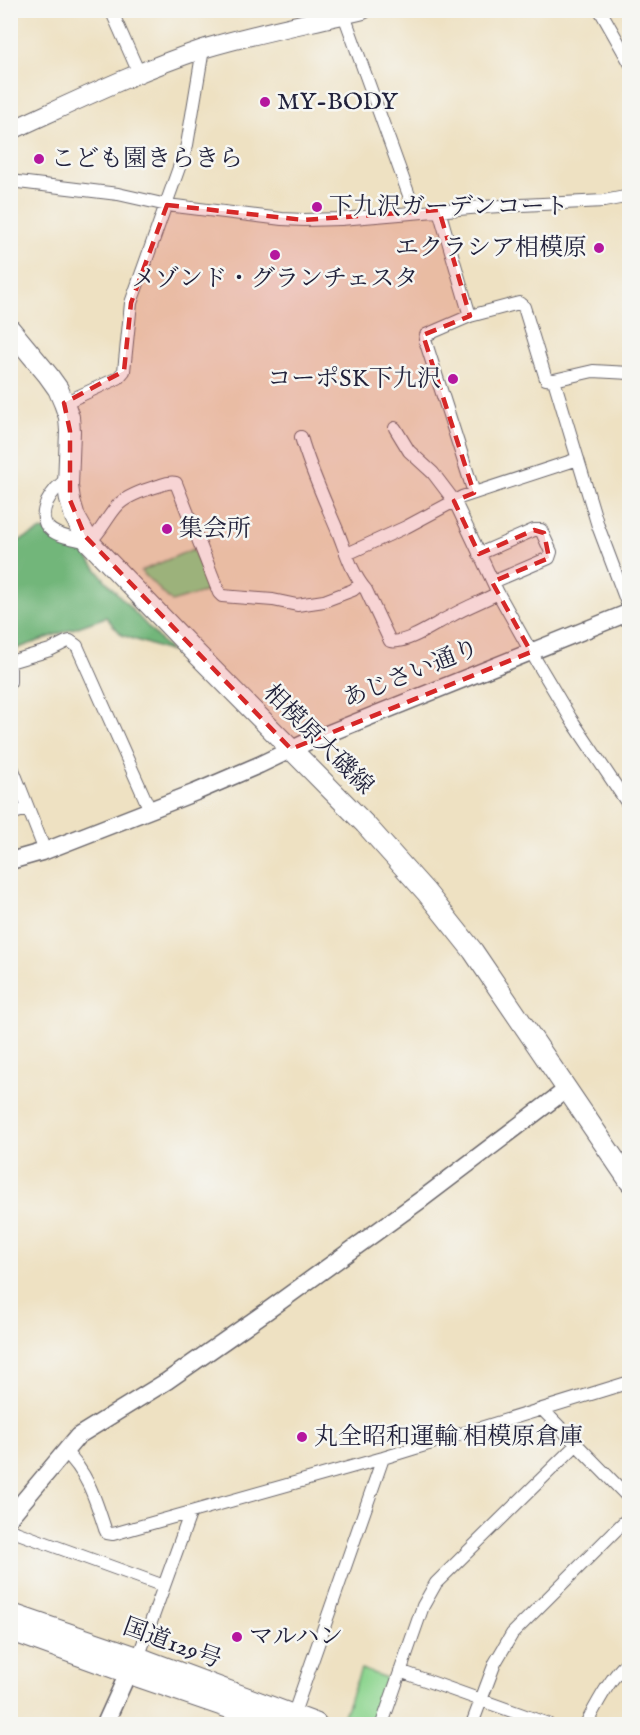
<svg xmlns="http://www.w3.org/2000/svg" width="640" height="1735" font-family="'IM FELL English','Noto Serif JP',serif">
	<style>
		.green { fill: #8ed590; stroke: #587c66; stroke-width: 1.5 }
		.forest { fill: #72b67a; stroke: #4a6c5a; stroke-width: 1.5 }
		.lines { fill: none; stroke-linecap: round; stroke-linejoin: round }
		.minor-casing { stroke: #69656a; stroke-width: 14 }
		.tertiary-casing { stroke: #69656a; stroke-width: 19 }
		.secondary-casing { stroke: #69656a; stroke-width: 20 }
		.primary-casing { stroke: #69656a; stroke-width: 22 }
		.trunk-casing { stroke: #69656a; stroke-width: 23 }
		.minor { stroke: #fff; stroke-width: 12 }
		.tertiary { stroke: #fff; stroke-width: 16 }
		.secondary { stroke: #fff; stroke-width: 18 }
		.primary { stroke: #fff; stroke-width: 20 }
		.trunk { stroke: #fff; stroke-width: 21 }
		.marked { fill: #d62828; fill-opacity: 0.2; stroke: #d62828; stroke-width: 4.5; stroke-dasharray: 12 8; stroke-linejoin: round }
		.poi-dot { fill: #b5179e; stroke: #f6f6f2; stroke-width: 2 }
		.labels { text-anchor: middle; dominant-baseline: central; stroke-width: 5; stroke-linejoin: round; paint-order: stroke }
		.poi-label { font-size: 24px; fill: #22223b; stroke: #f6f6f2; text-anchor: start }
		.street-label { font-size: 24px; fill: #22223b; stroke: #f6f6f2 }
	</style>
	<rect width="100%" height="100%" fill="#f6f6f2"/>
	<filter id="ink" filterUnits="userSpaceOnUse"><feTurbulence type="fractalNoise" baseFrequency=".0167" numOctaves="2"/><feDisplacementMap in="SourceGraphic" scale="12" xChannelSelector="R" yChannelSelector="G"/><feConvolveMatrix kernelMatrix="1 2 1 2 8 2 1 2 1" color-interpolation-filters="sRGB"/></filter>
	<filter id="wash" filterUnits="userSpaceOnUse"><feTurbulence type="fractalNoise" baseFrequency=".008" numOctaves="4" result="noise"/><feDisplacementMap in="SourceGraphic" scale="24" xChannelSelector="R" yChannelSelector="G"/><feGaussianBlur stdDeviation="1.35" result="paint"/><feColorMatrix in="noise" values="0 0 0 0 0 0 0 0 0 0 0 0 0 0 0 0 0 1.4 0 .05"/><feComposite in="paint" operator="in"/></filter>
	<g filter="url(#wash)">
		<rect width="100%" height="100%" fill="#eee1c2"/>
		<path class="green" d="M193 549 210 590 172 602 141 571Z
			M361 1669 389 1679 374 1724H363L343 1718Z"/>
		<path class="forest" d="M42 530 80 548 105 580 171 652 122 635 106 617 16 649 11 638V553L14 543Z"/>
	</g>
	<g filter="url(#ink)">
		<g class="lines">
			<defs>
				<path id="minor" d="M111 10 139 73
					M600 10 630 63
					M344 15 415 212
					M10 181 118 194 167 205 282 219 304 220 341 219 482 207 604 201 630 196
					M439 210 470 316
					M630 373 593 371 554 380 598 526 630 611
					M64 403 118 378 124 371 131 303 187 145 203 49
					M395 428 409 451 433 473 455 502 498 593 531 652 571 719 630 807
					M301 437C310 469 325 501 338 532 346 552 352 574 366 590L390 641C406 645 436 623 451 616 466 607 483 601 498 593
					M69 478C59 484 52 492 47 502 33 534 66 537 89 542 102 532 107 516 119 504 129 495 144 490 158 486 164 484 169 481 176 483L219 593 222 596 273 600 297 605 324 601 353 590 360 584
					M474 493 425 340 426 335 470 316 519 303 524 307 546 379 554 380
					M347 554 406 527 462 497 578 459
					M479 554 534 530H541L551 552 549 558 493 582
					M10 662 50 650 66 642 70 641 77 646 150 810
					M10 669V682
					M10 762 45 851
					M10 814 28 809
					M542 1409 630 1499
					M64 1451C87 1471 96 1501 105 1529L107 1533 113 1534 383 1458 630 1382
					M10 1530 164 1586
					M138 1658 190 1514
					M400 1671 548 1724
					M293 1716 383 1458
					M382 1724 423 1606 436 1583 576 1445
					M472 1724 495 1663 512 1634 630 1516
					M586 1724C599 1700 610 1678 630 1659"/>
				<path id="tertiary" d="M10 861 45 851 196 792 259 765 307 742 630 612
					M10 1517 78 1436 167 1381 267 1311 422 1199 567 1089
					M105 1724 128 1673 134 1663"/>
				<path id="secondary" d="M10 131C74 102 137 71 203 49 255 33 310 23 363 10"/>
				<path id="primary" d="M10 329 48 375 58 389 64 403 69 417 70 431 68 486 70 500 75 517 89 542 194 651 365 824 426 892 473 951 630 1182"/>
				<path id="trunk" d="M10 1614 147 1661 316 1724
					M10 1630 140 1677 277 1724"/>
			</defs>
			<use href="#minor" class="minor-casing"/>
			<use href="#tertiary" class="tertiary-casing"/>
			<use href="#secondary" class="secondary-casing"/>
			<use href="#primary" class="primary-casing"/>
			<use href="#trunk" class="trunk-casing"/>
			<use href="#minor" class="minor"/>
			<use href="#tertiary" class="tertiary"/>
			<use href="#secondary" class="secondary"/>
			<use href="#primary" class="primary"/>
			<use href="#trunk" class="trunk"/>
		</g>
	</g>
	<path class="marked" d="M167 205 304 220 439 210 470 316 423 335 474 493 454 501 479 554 534 530 544 533 549 558 492 582 531 652 291 749 85 536 70 500V431L64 403 124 371 131 303Z"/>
	<g class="poi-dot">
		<circle cx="265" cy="102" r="6"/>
		<circle cx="39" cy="159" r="6"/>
		<circle cx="317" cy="207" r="6"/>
		<circle cx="599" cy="248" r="6"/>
		<circle cx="275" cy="255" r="6"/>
		<circle cx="453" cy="379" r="6"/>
		<circle cx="167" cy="529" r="6"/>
		<circle cx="302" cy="1437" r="6"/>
		<circle cx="237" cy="1637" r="6"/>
	</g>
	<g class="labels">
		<g class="poi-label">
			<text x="277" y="102">MY-BODY</text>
			<text x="51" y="159">こども園きらきら</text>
			<text x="329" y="207">下九沢ガーデンコート</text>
			<text x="587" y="248" text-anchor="end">エクラシア相模原</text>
			<text x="275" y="279" text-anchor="middle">メゾンド・グランチェスタ</text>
			<text x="441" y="379" text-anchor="end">コーポSK下九沢</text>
			<text x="179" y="529">集会所</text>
			<text x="314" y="1437">丸全昭和運輸 相模原倉庫</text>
			<text x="249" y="1637">マルハン</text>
		</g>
		<g class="street-label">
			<text transform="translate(411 674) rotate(-22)">あじさい通り</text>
			<text transform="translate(318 740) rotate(45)">相模原大磯線</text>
			<text transform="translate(172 1644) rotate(20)">国道129号</text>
		</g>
	</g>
	<rect width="640" height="1735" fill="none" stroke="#f6f6f2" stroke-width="36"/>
</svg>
